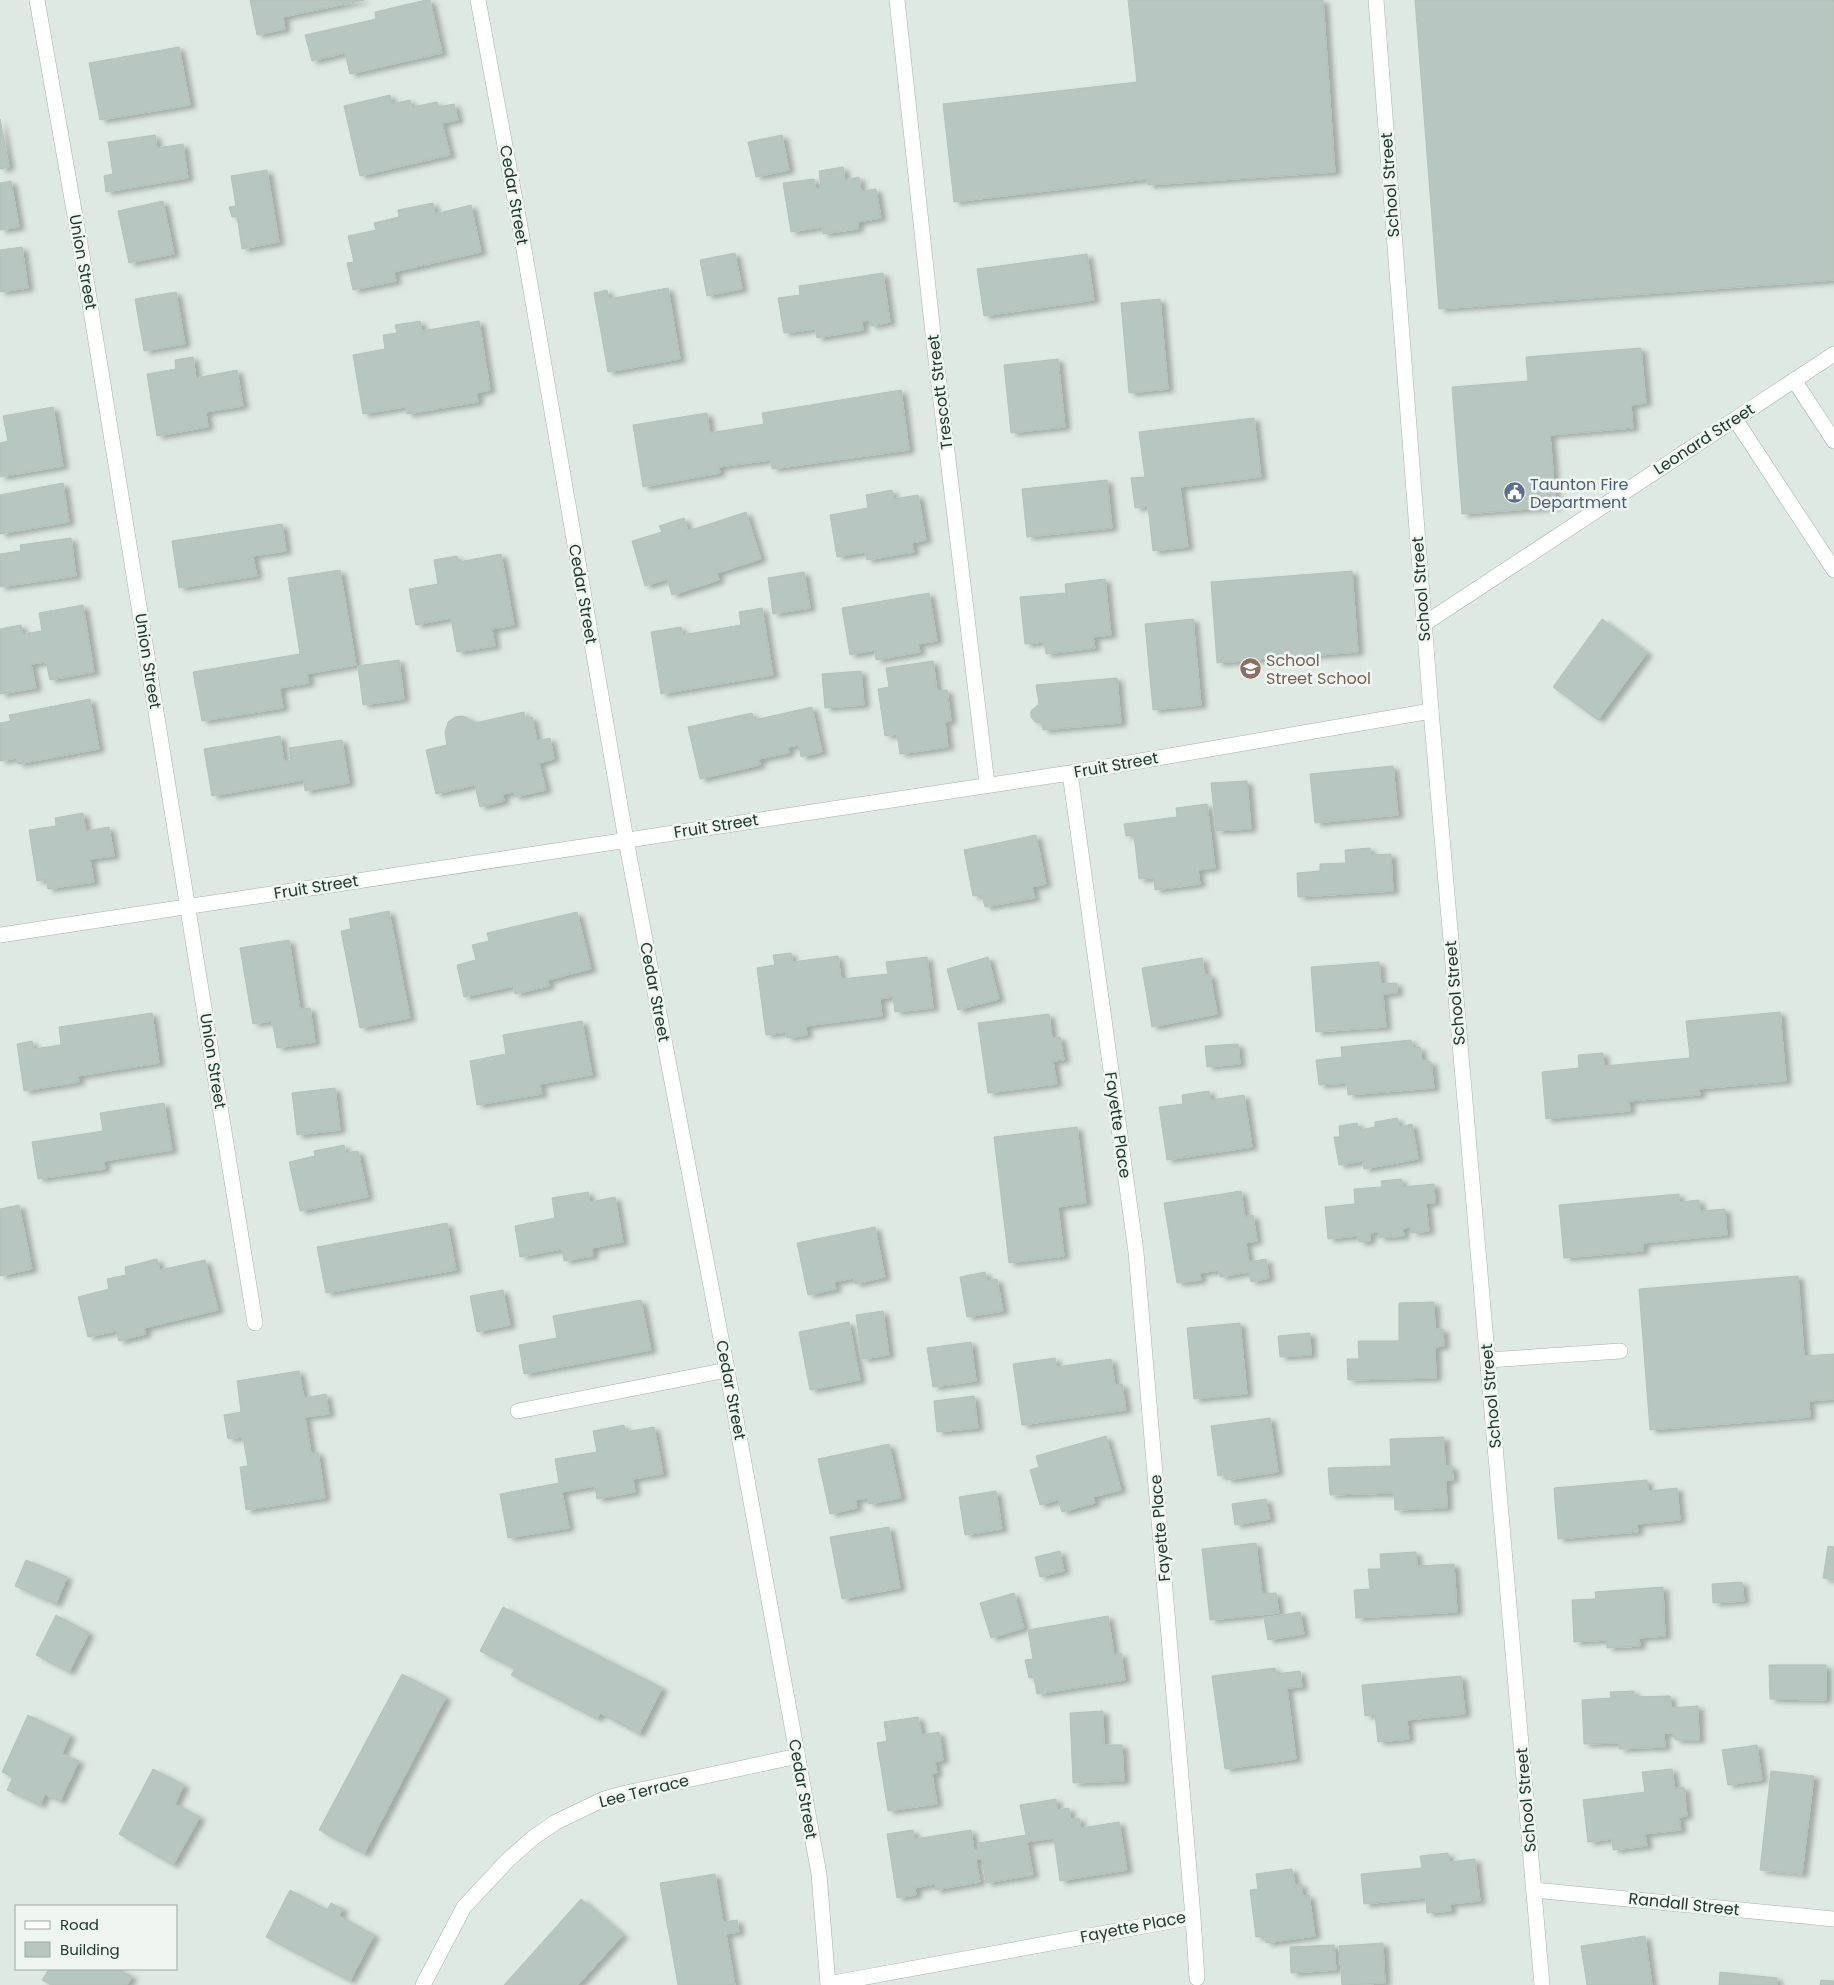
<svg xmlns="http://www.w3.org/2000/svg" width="1834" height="1985" font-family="Poppins,sans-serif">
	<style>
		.building { fill: #b7c6c0; stroke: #b2c2ba; filter: url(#shadow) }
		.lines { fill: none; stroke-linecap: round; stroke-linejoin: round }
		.lane-casing { stroke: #a2b0aa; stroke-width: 16 }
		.street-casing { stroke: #a2b0aa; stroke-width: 16 }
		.secondary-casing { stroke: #9fb4ab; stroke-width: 16 }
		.lane { stroke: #fff; stroke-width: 15 }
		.street { stroke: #fff; stroke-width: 15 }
		.secondary { stroke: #fff; stroke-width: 15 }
		.labels { text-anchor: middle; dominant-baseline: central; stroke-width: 5; stroke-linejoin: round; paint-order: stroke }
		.street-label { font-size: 16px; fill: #213830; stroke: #eff6f2 }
		.service-label { font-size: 16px; fill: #4e5e75; stroke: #eff6f2; text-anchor: start }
		.education-label { font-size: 16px; fill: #785e54; stroke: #eff6f2; text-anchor: start }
	</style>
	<defs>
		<filter id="shadow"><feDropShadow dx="5.5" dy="3" stdDeviation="2.5" flood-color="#0004"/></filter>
	</defs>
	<rect width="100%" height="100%" fill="#dfe9e4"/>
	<path class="building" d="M250 0H364L283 17 285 29 257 35Z
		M426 0H430L442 53 350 74 345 53 312 61 305 35 376 19 375 12Z
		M1128 0H1323L1335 172 1148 185 1147 179 954 202 943 104 1137 82Z
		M1415 0H1834V280L1439 309Z
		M179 47 190 105 100 120 89 63Z
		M390 95 392 104 410 100 412 107 437 102 438 107 454 104 458 120 442 123 450 155 360 176 344 106Z
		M0 119 9 167 0 169Z
		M155 135 157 148 183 144 188 178 106 192 104 176 113 174 108 142Z
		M782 135 789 170 756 177 748 142Z
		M843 167 845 180 859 177 861 191 876 189 881 218 858 222V229L823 234 822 227 791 232 783 183 814 179 816 189 821 188 819 171Z
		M267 170 279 242 242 249 237 216 232 217 229 207 236 206 231 176Z
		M11 181 19 227 0 230V183Z
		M163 201 174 254 129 263 118 211Z
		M433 203 435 214 471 205 481 252 394 272 396 281 353 290 347 263 354 262 348 236 376 230 374 223 399 217 398 210Z
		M22 247 28 288 0 292V250Z
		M735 253 742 289 707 296 700 260Z
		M1087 254 1094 300 984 316 977 269Z
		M883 273 890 322 871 326 870 320 862 321 863 330 817 338 816 329 784 333 778 298 800 295 799 286Z
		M668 288 680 359 608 372 594 293 607 290 609 299Z
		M176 292 185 344 144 351 135 299Z
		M1160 299 1168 389 1129 393 1121 303Z
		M420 321 422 331 479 321 490 390 477 393 478 402 407 414 405 407 363 414 353 355 385 349 383 335 397 333 395 325Z
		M1641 348 1646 403 1631 405 1633 428 1550 435 1556 507 1462 514 1452 387 1528 381 1526 357Z
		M193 357 196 378 237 370 243 406 206 412 208 427 157 436 147 374 176 369 175 360Z
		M1058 359 1065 427 1011 433 1004 365Z
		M901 390 909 450 772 469 771 460 719 467 720 473 643 487 633 425 707 413 710 433 764 424 762 413Z
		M53 407 63 466 0 477V443L8 441 3 416Z
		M1254 418 1261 477 1180 487 1188 547 1153 551 1148 506 1135 508 1131 478 1145 477 1139 432Z
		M1107 480 1112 528 1027 537 1022 489Z
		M63 483 69 522 0 534V495Z
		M892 490 893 499 918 495 926 540 912 543 914 552 867 560 865 552 837 557 830 515 868 508 866 495Z
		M746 512 761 559 717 573 719 580 672 595 667 579 645 586 632 541 662 532 659 526 684 518 688 531Z
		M282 524 286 551 253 556 257 576 179 588 172 541Z
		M71 538 76 576 0 587V554L21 551 20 545Z
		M501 554 514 625 492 629 495 646 457 652 451 618 416 625 409 589 438 584 434 560 457 556 459 562Z
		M340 570 356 665 307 674 309 683 280 688 283 708 202 721 193 672 300 654 288 578Z
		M1352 571 1358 652 1217 663 1211 582Z
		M804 572 810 608 773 614 768 578Z
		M1105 579 1111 635 1093 637 1095 648 1046 654 1044 642 1025 644 1020 597 1066 593 1065 584Z
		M929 593 937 641 918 644 920 652 876 660 875 650 850 655 842 608Z
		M83 605 94 672 50 680 46 662 31 664 36 688 0 694V629L21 625 22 634 42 631 39 613Z
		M762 608 773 675 661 694 651 632 681 627 682 635 741 625 739 612Z
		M1193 619 1201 705 1153 710 1145 624Z
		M1602 619 1647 653 1598 720 1553 687Z
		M399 660 404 699 363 705 358 666Z
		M933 661 937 691 947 690 951 721 945 722 948 747 900 754 897 734 885 736 878 689 889 687 886 668Z
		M861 671 864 705 825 708 822 674Z
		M1117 678 1121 723 1043 730 1042 723 1035 722 1031 717V711L1039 704 1036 685Z
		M90 699 99 749 18 764 17 758 0 761V723L11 721 9 715Z
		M812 707 822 752 801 757 799 745 788 747 789 753 759 759 760 765 700 779 688 727 752 713 754 720Z
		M524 712 525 719 532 717 537 741 550 738 554 759 539 763 546 790 515 797 514 792 503 794 504 801 480 807 475 785 436 794 426 750 447 745 445 733 448 722 455 717 461 716 466 717 475 723Z
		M280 736 284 761 291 760 289 748 342 740 349 783 305 791 304 780 212 796 204 749Z
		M1393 766 1398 815 1315 823 1310 774Z
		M1247 781 1251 829 1216 831 1211 783Z
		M1207 804 1215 868 1198 870 1200 884 1155 890 1154 878 1139 879 1134 835 1126 836 1124 824 1177 817 1176 808Z
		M83 813 86 831 109 827 114 856 90 859 94 882 48 889 46 879 37 881 29 830 56 826 55 818Z
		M1036 835 1046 884 1032 887 1035 898 985 907 982 895 973 896 964 850Z
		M1370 848V855L1391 854 1393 891 1298 897 1297 873 1320 871V864L1346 863 1345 850Z
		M389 911 410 1018 360 1028 341 931 351 929 349 919Z
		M577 912 591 969 548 980 549 986 515 994 514 986 464 997 457 965 476 960 472 945 489 941 487 933Z
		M289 940 300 1009 310 1008 315 1042 277 1048 272 1021 253 1024 240 948Z
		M791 953 792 962 838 956 841 979 888 974 886 962 927 957 933 1008 895 1012 893 997 880 999 882 1016 806 1026 807 1035 787 1038 786 1032 766 1035 757 968 775 965 773 955Z
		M988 957 999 999 958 1010 947 969Z
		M1202 958 1205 976 1210 974 1217 1014 1152 1027 1142 968Z
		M1379 962 1381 984 1397 983V993L1383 994 1386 1027 1316 1032 1311 967Z
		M1780 1012 1786 1081 1699 1089 1700 1095 1629 1101 1630 1111 1546 1119 1542 1072 1579 1068 1578 1055 1603 1053 1604 1066 1690 1058 1686 1021Z
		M152 1013 159 1063 78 1076 79 1082 24 1091 17 1044 32 1041 33 1049 61 1045 59 1027Z
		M1049 1014 1052 1038 1060 1037 1064 1060 1053 1061 1057 1084 988 1093 978 1023Z
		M582 1021 592 1075 540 1084 542 1094 477 1105 470 1061 506 1054 503 1035Z
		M1411 1040 1412 1048 1420 1047 1422 1061 1431 1062 1434 1088 1348 1095 1347 1083 1319 1085 1316 1060 1342 1057 1341 1047Z
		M1238 1044 1240 1064 1207 1067 1205 1046Z
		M335 1088 340 1130 297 1135 292 1093Z
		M1209 1091 1211 1100 1244 1095 1252 1147 1167 1160 1159 1107 1183 1104 1182 1095Z
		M164 1103 172 1150 104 1161 105 1169 38 1179 32 1142 103 1131 100 1113Z
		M1397 1118 1399 1127 1412 1124 1418 1159 1364 1169 1363 1161 1339 1165 1334 1137H1340L1339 1126 1357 1123 1359 1130 1375 1127V1122Z
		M1077 1127 1086 1203 1058 1207 1064 1256 1009 1263 994 1137Z
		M344 1145 345 1153 358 1151 368 1197 300 1211 289 1162 315 1156 314 1151Z
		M1401 1179 1402 1187 1434 1184 1435 1203H1426L1429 1231 1412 1233 1411 1227 1403 1228 1404 1236 1379 1238V1232L1370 1233V1241L1359 1242 1358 1236 1328 1239 1325 1207 1355 1204 1354 1189 1382 1187 1381 1181Z
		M1241 1191 1245 1217 1253 1215 1257 1241 1246 1243 1249 1262 1266 1259 1269 1278 1251 1282 1249 1272 1220 1277 1219 1270 1200 1273 1201 1280 1177 1283 1164 1203Z
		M588 1192 590 1202 615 1197 623 1242 592 1248 593 1256 564 1261 562 1249 520 1257 515 1226 555 1218 552 1198Z
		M1679 1194V1202L1699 1200 1700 1211 1725 1209 1727 1235 1643 1243V1251L1564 1258 1559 1205Z
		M19 1205 32 1269 0 1276V1209Z
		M447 1223 456 1270 326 1293 317 1247Z
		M875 1227 885 1277 855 1284 854 1278 834 1282 836 1289 808 1295 797 1243Z
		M157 1259 160 1270 205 1260 218 1310 144 1328 146 1334 119 1341 116 1331 88 1337 78 1297 109 1289 107 1279 126 1275 125 1267Z
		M985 1272 987 1281 997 1279 1003 1311 967 1317 960 1277Z
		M1798 1276 1804 1356 1834 1354V1399L1809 1401 1810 1417 1650 1430 1639 1289Z
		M503 1290 510 1325 477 1332 470 1296Z
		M641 1300 651 1350 524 1374 519 1345 557 1338 553 1316Z
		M1434 1302 1435 1329H1443L1444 1346 1435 1347 1436 1378 1348 1380 1347 1359H1359L1358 1341H1399V1303Z
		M883 1311 889 1355 862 1359 856 1315Z
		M849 1322 860 1380 810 1390 799 1332Z
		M1240 1323 1247 1394 1194 1399 1187 1328Z
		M1310 1333 1311 1355 1280 1357 1278 1336Z
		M971 1342 976 1381 933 1387 927 1348Z
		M1055 1358 1057 1367 1111 1359 1115 1385 1122 1384 1126 1410 1022 1425 1013 1364Z
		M299 1371 304 1398 326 1394 329 1414 305 1417 311 1453 318 1452 325 1498 246 1510 240 1467 248 1466 243 1437 228 1439 224 1415 241 1412 237 1381Z
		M974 1396 978 1428 937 1432 934 1401Z
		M1270 1418 1278 1472 1227 1480 1226 1474 1218 1476 1211 1426Z
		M624 1425 625 1432 654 1427 663 1474 633 1479 635 1492 597 1499 595 1486 562 1492 569 1528 508 1538 500 1494 559 1483 555 1459 597 1452 593 1431Z
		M1106 1436 1121 1490 1093 1497 1095 1503 1062 1512 1058 1500 1040 1505 1030 1470 1039 1467 1036 1456Z
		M1444 1437 1445 1466H1452L1453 1480H1446L1447 1508 1395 1510 1394 1493 1330 1495 1328 1468 1391 1466 1390 1439Z
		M889 1444 901 1498 869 1504 868 1498 855 1500 857 1508 830 1514 818 1459Z
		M1647 1480 1648 1491 1677 1488 1680 1520 1637 1524 1638 1532 1558 1539 1554 1488Z
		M996 1491 1002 1529 965 1535 959 1497Z
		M1266 1499 1270 1519 1235 1525 1232 1504Z
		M889 1527 900 1588 842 1599 830 1537Z
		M1256 1543 1262 1594 1276 1593 1279 1613 1210 1620 1202 1549Z
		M1828 1546 1834 1547V1580L1823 1578Z
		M1060 1551 1064 1571 1040 1577 1035 1557Z
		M1416 1552 1417 1566 1454 1564 1457 1612 1356 1618 1354 1590 1370 1589 1368 1569H1381L1380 1554Z
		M26 1560 67 1577 56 1604 15 1586Z
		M1742 1582 1744 1601 1713 1603 1712 1584Z
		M1663 1587 1665 1636 1639 1638 1640 1646 1607 1648V1640L1574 1642 1572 1600 1596 1599 1595 1592Z
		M1014 1593 1024 1628 991 1638 980 1603Z
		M503 1607 662 1688 639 1734 600 1713 597 1719 511 1675 515 1669 480 1651Z
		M1300 1612 1304 1634 1268 1640 1264 1618Z
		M56 1615 89 1633 69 1672 36 1655Z
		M1108 1616 1114 1655 1121 1653 1125 1680 1037 1694 1034 1677 1029 1678 1025 1660 1033 1659 1028 1630Z
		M1769 1665H1826V1700L1770 1699Z
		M1275 1668 1276 1674 1300 1671 1302 1687 1287 1688 1296 1759 1225 1769 1212 1676Z
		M402 1674 446 1697 364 1854 319 1830Z
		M1461 1676 1465 1714 1407 1720 1409 1739 1378 1742 1375 1714 1365 1716 1362 1685Z
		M1634 1691V1697L1670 1696 1671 1708 1698 1706 1699 1740H1675L1674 1733H1664L1665 1747 1619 1749V1743L1584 1744 1582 1700 1611 1698 1610 1692Z
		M1103 1711 1104 1745H1122L1124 1781 1073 1783 1070 1713Z
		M28 1715 70 1735 62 1754 79 1761 60 1801 45 1794 40 1805 7 1790 13 1777 2 1772Z
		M918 1717 922 1735 939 1732 943 1760 935 1762 937 1773 932 1774 937 1804 888 1811 877 1743 887 1741 884 1722Z
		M1757 1745 1762 1780 1728 1785 1722 1750Z
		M153 1769 184 1785 175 1804 200 1817 173 1865 119 1834Z
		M1672 1769 1675 1789 1684 1787 1687 1816 1679 1817 1681 1830 1645 1834 1647 1846 1613 1850 1612 1839 1588 1842 1583 1800 1645 1792 1642 1772Z
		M1771 1771 1814 1776 1802 1874 1760 1870Z
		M1056 1799 1057 1810 1069 1808 1070 1819 1079 1818 1081 1828 1119 1822 1127 1870 1060 1881 1054 1838 1027 1842 1033 1875 986 1883 982 1858 976 1860 980 1882 935 1890V1884L915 1888 916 1895 897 1898 887 1834 913 1830 915 1839 971 1830 974 1850 979 1849V1843L1026 1835 1020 1805Z
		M1448 1853 1449 1862 1475 1859 1480 1901 1450 1904 1451 1911 1427 1913 1426 1898 1364 1904 1361 1874 1422 1868 1420 1856Z
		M1292 1869 1295 1885 1301 1884 1303 1896 1309 1895 1315 1936 1266 1943 1265 1936 1256 1937 1250 1890 1258 1889 1256 1874Z
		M715 1874 723 1922 737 1920 739 1932 726 1934 735 1985H678L660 1883Z
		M290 1890 327 1910 331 1903 343 1909 339 1916 374 1935 350 1981 266 1937Z
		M581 1899 623 1935 578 1985H504Z
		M1645 1936 1652 1985H1587L1581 1946Z
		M1383 1943 1385 1983 1342 1985 1339 1946Z
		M1334 1945 1336 1970 1291 1973 1290 1947Z
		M49 1969H118L132 1977 127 1985H51L42 1980Z
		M1720 1972 1777 1978V1985H1719Z
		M1821 1980 1834 1981V1985H1820Z"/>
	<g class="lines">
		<defs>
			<path id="lane" d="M1794 380 1834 441
				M1488 1360 1620 1351
				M518 1411 727 1370"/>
			<path id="street" d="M37 0 84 267 255 1323
				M478 0 521 232 626 840 727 1370 819 1874 828 1985
				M897 0 934 343 987 784
				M1735 419 1834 570
				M1424 624 1834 354
				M1070 773 1136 1252 1193 1917 1197 1978
				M0 935 1070 773 1431 711
				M1534 1890 1834 1919
				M828 1984 1193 1917
				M423 1985 464 1907 509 1859 534 1837 556 1822 604 1799 626 1793 798 1756"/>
			<path id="secondary" d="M1376 0 1431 711 1542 1985"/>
		</defs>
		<use href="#lane" class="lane-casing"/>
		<use href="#street" class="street-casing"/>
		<use href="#secondary" class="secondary-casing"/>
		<use href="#lane" class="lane"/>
		<use href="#street" class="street"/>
		<use href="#secondary" class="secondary"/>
	</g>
	<defs>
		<symbol id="civic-disc" viewBox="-11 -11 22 22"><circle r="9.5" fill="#5c6f8a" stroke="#eff6f2"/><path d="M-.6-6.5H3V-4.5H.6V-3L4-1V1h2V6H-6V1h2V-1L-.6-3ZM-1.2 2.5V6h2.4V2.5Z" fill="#fff"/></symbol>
		<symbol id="school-disc" viewBox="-11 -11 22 22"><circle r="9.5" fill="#8d6e63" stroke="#eff6f2"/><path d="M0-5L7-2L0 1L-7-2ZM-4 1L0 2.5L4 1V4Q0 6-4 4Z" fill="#fff"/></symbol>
	</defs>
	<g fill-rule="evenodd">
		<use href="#civic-disc" x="1502" y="480" width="25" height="25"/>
		<use href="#school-disc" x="1238" y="656" width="25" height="25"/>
	</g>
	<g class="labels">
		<g class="street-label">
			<text transform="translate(1390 185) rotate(-94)">School Street</text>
			<text transform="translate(514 195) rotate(80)">Cedar Street</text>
			<text transform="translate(83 262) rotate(80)">Union Street</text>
			<text transform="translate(940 392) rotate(-97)">Trescott Street</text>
			<text transform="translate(1704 439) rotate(-33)">Leonard Street</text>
			<text transform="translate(1421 589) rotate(-94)">School Street</text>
			<text transform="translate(583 594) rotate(80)">Cedar Street</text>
			<text transform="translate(148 661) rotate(81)">Union Street</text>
			<text transform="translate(1116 765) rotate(-10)">Fruit Street</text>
			<text transform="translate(716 826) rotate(-9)">Fruit Street</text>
			<text transform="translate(316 887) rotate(-9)">Fruit Street</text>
			<text transform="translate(655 992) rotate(79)">Cedar Street</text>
			<text transform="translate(1455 993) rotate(-95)">School Street</text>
			<text transform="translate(213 1061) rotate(81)">Union Street</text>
			<text transform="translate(1118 1125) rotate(82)">Fayette Place</text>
			<text transform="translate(731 1390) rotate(79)">Cedar Street</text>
			<text transform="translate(1491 1396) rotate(-95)">School Street</text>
			<text transform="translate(1160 1528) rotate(-95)">Fayette Place</text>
			<text transform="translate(803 1789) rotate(80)">Cedar Street</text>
			<text transform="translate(644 1791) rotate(-14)">Lee Terrace</text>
			<text transform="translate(1526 1800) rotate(-95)">School Street</text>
			<text transform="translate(1684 1904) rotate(6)">Randall Street</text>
			<text transform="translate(1133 1927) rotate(-11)">Fayette Place</text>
		</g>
		<g class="service-label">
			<text x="1530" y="484">Taunton Fire<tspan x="1530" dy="18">Department</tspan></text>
		</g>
		<g class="education-label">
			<text x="1266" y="660">School<tspan x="1266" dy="18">Street School</tspan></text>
		</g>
	</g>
	<rect x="15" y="1905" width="162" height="65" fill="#eff6f2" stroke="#9daaa4"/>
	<rect x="25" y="1921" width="25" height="8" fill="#ffffff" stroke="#9daaa4"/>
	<text x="60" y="1930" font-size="15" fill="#213830">Road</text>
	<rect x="25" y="1942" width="25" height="15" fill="#b7c6c0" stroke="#9daaa4"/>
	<text x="60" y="1955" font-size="15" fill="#213830">Building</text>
</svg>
